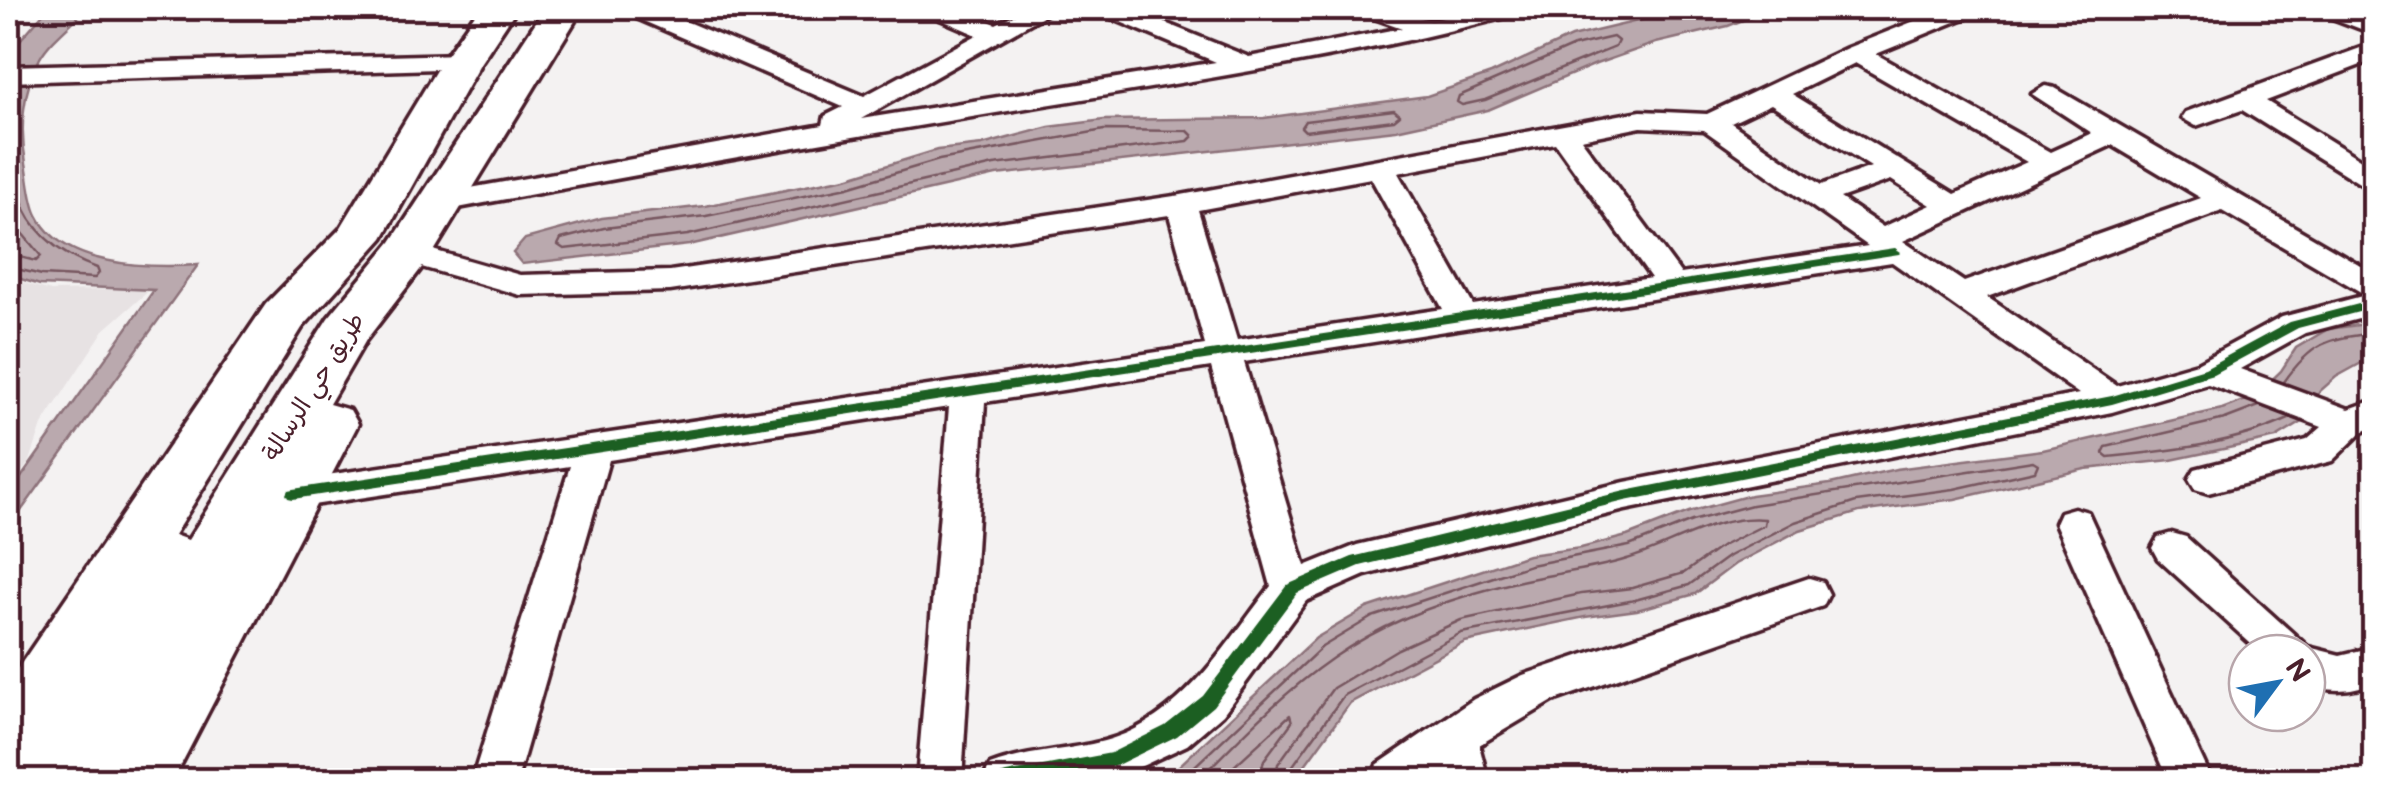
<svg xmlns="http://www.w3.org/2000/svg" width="2382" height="788" font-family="'Balsamiq Sans','Playpen Sans Arabic',sans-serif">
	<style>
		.built { fill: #e7e2e3 }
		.water { fill: #baa9ae; stroke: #8d727a; stroke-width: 2.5 }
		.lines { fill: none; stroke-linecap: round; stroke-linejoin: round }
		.shore { stroke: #77565f; stroke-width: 2.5 }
		.minor-casing { stroke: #4a1f2b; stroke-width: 7 }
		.primary-casing { stroke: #4a1f2b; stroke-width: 7 }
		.minor { fill: #fff; fill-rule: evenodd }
		.primary { fill: #fff; fill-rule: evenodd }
		.cycleway-casing { stroke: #fff; stroke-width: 7 }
		.cycleway { fill: #1b5e20; fill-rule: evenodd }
		.labels { text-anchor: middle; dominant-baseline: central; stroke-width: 8; stroke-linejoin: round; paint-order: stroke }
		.street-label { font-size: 25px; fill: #4a1f2b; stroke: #fff }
	</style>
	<rect width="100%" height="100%" fill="#f4f2f2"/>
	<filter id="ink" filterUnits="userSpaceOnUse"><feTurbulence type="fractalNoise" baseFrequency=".01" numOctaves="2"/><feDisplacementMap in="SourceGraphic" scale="20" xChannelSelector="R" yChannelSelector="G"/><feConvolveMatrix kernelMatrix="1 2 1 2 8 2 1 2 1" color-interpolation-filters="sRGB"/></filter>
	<g filter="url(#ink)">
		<path class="built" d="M8 278 51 291 151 289 104 330 42 425 30 461 8 490Z"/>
		<path class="water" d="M48 8H87C73 23 50 40 40 58 23 90 19 128 26 163 29 179 30 201 37 215 63 268 149 268 198 265L8 529V496L154 290 40 285 8 275V54Z
			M1692 8H1773L1728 26 1656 43 1596 64 1488 110 1396 130 996 175 689 245 522 264 513 253 525 239 602 218 705 206 846 178 937 150 982 145 1049 127 1104 120 1264 118 1427 96 1491 74 1571 37Z
			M2374 323V356L2336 377 2320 391 2304 421 2276 438 2171 460 2085 469 1955 499 1859 512 1800 530 1735 564 1695 594 1637 610 1585 617 1465 642 1350 703 1294 780H1164L1316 638 1367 608 1528 555 1581 548 1627 536 1689 512 1751 495 1830 484 1896 469 2043 450 2222 409 2254 397 2281 371 2296 348 2328 329Z"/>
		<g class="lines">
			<path class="shore" d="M1613 37 1618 41 1615 47 1485 100 1462 105 1457 102 1459 96 1574 46Z
				M1394 110 1400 115 1394 120 1305 131 1301 127 1305 121Z
				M1104 130 1188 131 1193 136 1188 141 994 165 688 235 564 249 558 245 561 239 604 228 706 216 848 187 939 160Z
				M8 188 17 227 41 256 36 261 8 254
				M8 267 42 275 95 278 99 273 97 268C10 238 2 165 20 84
				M2284 382C2312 342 2327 339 2374 333
				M2259 406 2225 419 2106 447 2103 453 2108 457C2169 451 2235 444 2291 418
				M1180 780 1322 647 1372 617 1530 565 1629 546 1692 521 1752 505 2033 461 2038 464 2035 471 1954 489 1856 502 1795 522 1729 556 1689 585 1635 600 1461 633 1344 695 1289 771 1287 780
				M1198 780C1301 675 1353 625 1500 586 1542 574 1586 572 1627 559 1671 546 1718 514 1765 519L1764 525 1722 546 1684 573 1632 588 1581 594 1461 620 1398 649 1333 688 1278 764 1275 780
				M1219 780 1290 715 1292 722 1264 760 1259 780"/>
			<defs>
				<path id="minor" d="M622 8H654L864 96 977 35 926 13 923 8H955L996 24 1027 8H1057L861 119 1216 62 1099 13 1096 8H1128L1249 57 1402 28 1360 13 1357 8H1391L1431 21 1485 8H1524L1521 13C1352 58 1180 83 1008 111 819 142 630 176 442 211L431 208 427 202 431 196 442 193 823 125 825 116 843 107 625 13Z
					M1947 8H1980L1977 13 1876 54 2050 152 2092 133 2032 94 2045 86 2055 88 2374 273V315L2305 333 2240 369 2349 409 2374 400V427L2362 432 2332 461 2208 493 2195 489 2189 479 2195 469 2307 440 2322 427 2208 384 2112 412 1625 510 1365 575 1306 601 1223 714 1187 745 1112 780H983L990 765C1026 751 1066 751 1104 741 1181 721 1225 645 1271 586L1211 367 985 402 962 780H917L949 407 609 460 517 780H472L570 466 293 508 280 504 274 494 280 484 293 480 1205 345 1169 215 670 291 520 295 397 260 392 253 397 246 408 243 520 275 670 271 1181 195 1641 111 1707 114 1847 48ZM1855 63 2027 162 1955 194 1792 94ZM1771 104 1871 167 1821 185 1731 123ZM1641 127 1704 130 1868 246 1681 274 1581 139ZM1555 143 1651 278 1473 305 1398 173ZM2112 145 2201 198 1964 282 1903 241ZM1371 178 1443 309 1237 340 1198 210ZM1891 180 1931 205 1883 227 1840 198ZM2222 211 2366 295 2282 317 2197 363 2117 386 1987 297ZM1892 262 2079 394 1625 482 1357 545 1305 566 1244 362Z
					M2316 8H2348L2374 18V34L2319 13Z
					M2374 43V60L2266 101 2374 168V189L2364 186 2242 110 2196 126 2182 118 2186 112Z
					M461 54 470 56 474 62 470 68 8 82V66Z
					M2074 508 2088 512 2093 523 2212 780H2168L2055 523 2060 512Z
					M2172 533 2186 537 2308 647 2340 655 2374 647V683C2350 691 2332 693 2307 684V653H2261L2158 559 2152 548 2158 537Z
					M1809 578 1823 582 1829 594 1823 606 1553 701 1479 745 1488 780H1444L1441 772 1429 780H1371L1377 765 1474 699 1523 675Z"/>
				<path id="primary" d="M479 8H517L481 62 383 238 302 328 174 535 188 540 328 318 391 242 545 8H583L433 253 366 340 329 404 350 410 358 424 173 780H8V683L266 304 340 229 441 62Z"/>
			</defs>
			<use href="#minor" class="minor-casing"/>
			<use href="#primary" class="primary-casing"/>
			<use href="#minor" class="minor"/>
			<use href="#primary" class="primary"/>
			<defs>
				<path id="cycleway" d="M1895 248 1901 252 1899 254 293 499 288 498 286 494 288 490 293 489Z
					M2374 300V308L2298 328 2213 374 2112 404 1625 501 1360 566 1297 593 1213 706 1177 736 1113 767 1043 780H998L1000 775 1006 773 1111 753 1165 726 1203 696 1287 585 1352 557 1625 491 2112 396 2205 368 2290 322Z"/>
			</defs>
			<use href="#cycleway" class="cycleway-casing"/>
			<use href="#cycleway" class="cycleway"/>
		</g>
	</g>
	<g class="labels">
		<g class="street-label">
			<text transform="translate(314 387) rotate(-58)">طريق حي الرسالة</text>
		</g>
	</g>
	<rect width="2382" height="788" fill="none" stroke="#fff" stroke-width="40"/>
	<rect x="20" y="20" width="2342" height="748" fill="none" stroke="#4a1f2b" stroke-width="4" filter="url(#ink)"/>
	<g transform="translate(2277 683) rotate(58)"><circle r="48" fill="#ffffff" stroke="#b7a5aa" stroke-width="2.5"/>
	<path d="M0-8L18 38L0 25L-18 38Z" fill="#1f6fb2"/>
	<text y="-15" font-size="28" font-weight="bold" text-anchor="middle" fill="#4a1f2b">N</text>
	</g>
</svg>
